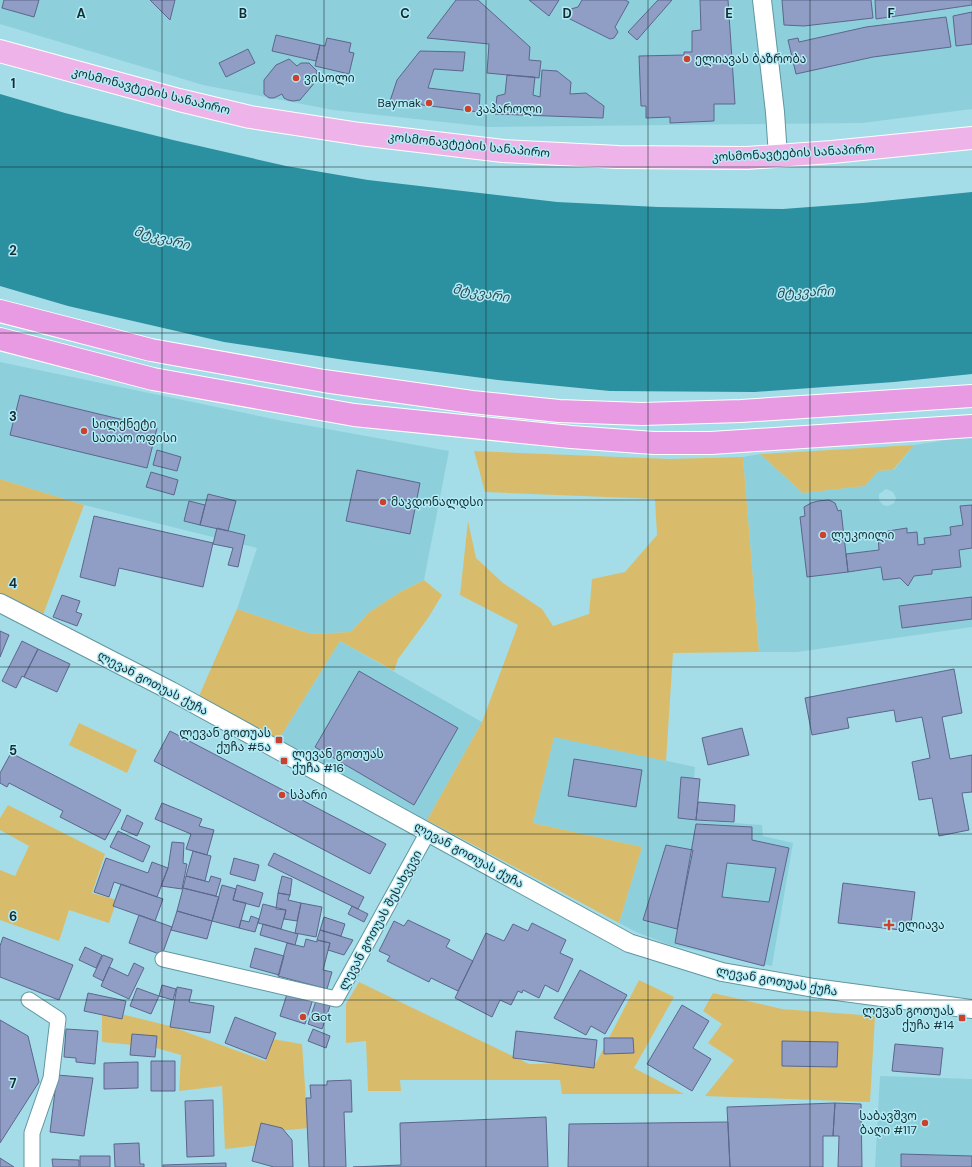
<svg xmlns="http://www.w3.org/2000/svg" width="972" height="1167" font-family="'DM Sans','Noto Sans Georgian',sans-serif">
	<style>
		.built { fill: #8ecfdc; fill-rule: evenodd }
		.green { fill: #d9bc6b }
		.water { fill: #2b90a0 }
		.building { fill: #909dc4; stroke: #5b678c; fill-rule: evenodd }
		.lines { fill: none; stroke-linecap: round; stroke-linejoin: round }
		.minor-casing { stroke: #6097a1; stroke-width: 17 }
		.tertiary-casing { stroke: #6097a1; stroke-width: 20 }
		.primary-casing { stroke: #fff; stroke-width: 24 }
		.trunk-casing { stroke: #fff; stroke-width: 24 }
		.minor { stroke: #fff; stroke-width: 15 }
		.tertiary { stroke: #fff; stroke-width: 18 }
		.primary { stroke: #eeb4e9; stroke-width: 22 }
		.trunk { stroke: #e89be2; stroke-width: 22 }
		.grid { fill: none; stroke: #152c30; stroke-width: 1; stroke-opacity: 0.55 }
		.poi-dot { fill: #cc402d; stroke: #b1ebf6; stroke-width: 1.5 }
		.labels { text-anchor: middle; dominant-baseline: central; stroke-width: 3; stroke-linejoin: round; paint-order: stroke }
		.poi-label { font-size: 12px; fill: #152c30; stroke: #b1ebf6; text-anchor: start }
		.street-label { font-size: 12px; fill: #152c30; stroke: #b1ebf6 }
		.water-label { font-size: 13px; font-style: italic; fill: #2c4a50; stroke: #b1ebf6 }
		.grid-label { font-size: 13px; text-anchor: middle; font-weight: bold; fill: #152c30; stroke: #b1ebf6; stroke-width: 3; stroke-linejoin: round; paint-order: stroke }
	</style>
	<rect width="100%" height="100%" fill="#a4dde8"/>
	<path class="built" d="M0 0H972V109L862 123 489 127 333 110 203 85 0 24Z
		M0 362 283 421 449 451 424 580 400 592 368 613 351 632 311 634 237 609 257 548 84 505 0 479Z
		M972 436V627L797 652H759L743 457 760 454 803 493 865 486 878 471 894 470 914 445ZM886 489 893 492 896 498 894 503 888 506 883 505 879 500V494Z
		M340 641 482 722 427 820 279 739Z
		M554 736 695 767 691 820 762 825 763 836 793 843 772 966 670 945 636 932 619 923 642 847 533 823Z
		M880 1076 972 1079V1167H875Z"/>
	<path class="green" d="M914 445 893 470 878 471 865 486 803 493 760 454Z
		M474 451 670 459 743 457 759 652 673 653 666 761 554 737 533 823 642 847 619 923 427 820 482 722 518 625 460 595 468 521 476 558 503 583 542 609 553 626 589 614 592 579 625 572 657 535 655 499 485 492Z
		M0 479 84 505 43 615 0 593Z
		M424 580 442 595 428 618 398 659 394 671 340 641 279 739 199 696 237 609 311 634 351 632 368 613 400 592Z
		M79 723 137 750 127 773 69 745Z
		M8 805 105 854 92 893 117 900 109 923 69 910 59 941 0 920V870L15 876 29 846 0 830V818Z
		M639 980 674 997 634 1068 684 1094H562L560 1080H400L401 1091H368L366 1041 346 1043V1004L359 982 529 1064 596 1063Z
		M713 993 782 1009 875 1016 870 1102 705 1096 734 1060 708 1043 722 1024 703 1011Z
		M102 1013 125 1015 170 1026 265 1061 272 1039 302 1044 308 1128 268 1132V1144L225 1149 222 1086 179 1091 181 1055 153 1047 102 1042Z"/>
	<path class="water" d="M0 94 65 113 173 140 286 166 368 180 557 202 658 207 783 209 863 203 972 192V374L894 382 755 392 610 391 498 380 352 361 224 342 68 306 0 286Z"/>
	<path class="building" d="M4 0H39L34 17 2 8Z
		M150 0H175L170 20Z
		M456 0H478L530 47 529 60 541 61 539 78 487 73 489 44 427 38Z
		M529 0H559L549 16Z
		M582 0H625L629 2 615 27 618 32 614 38 610 39 568 18V13L571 9 578 7Z
		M658 0H672L637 40 628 32Z
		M700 0H728L735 104H714V121L670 123V117L646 118V106H641L639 56 684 55V52H692V31L701 30Z
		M782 0H871L873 18 804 26 784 25Z
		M875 0H972V5L876 19Z
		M972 12V44L956 46 953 16Z
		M946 17 951 47 873 57 796 74 788 40 798 38 799 42 866 27Z
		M276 35 320 45 316 61 272 51Z
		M327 38 351 43 349 52 354 53 349 74 315 66 320 45 325 46Z
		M248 49 255 63 226 77 219 63Z
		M420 51 465 52 463 71 434 69 428 88 480 94 479 112 390 101 397 80Z
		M289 59 297 66 301 63H309L317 71 316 81 300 100 293 101 288 100 284 98 282 94 274 98H269L264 94V80L276 65Z
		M542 70 557 71 571 82 570 94 586 93 604 106 603 118 495 114 497 96 505 94 507 75 535 77 533 95 540 97Z
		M20 395 157 428 147 468 10 435Z
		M157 450 181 457 177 471 153 465Z
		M357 470 420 483 410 534 346 521Z
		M151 472 178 480 174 495 146 487Z
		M208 494 236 501 228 531 200 525Z
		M829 500 835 503 838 511 841 510 848 572 807 577 800 517 805 516 804 507 811 503 818 501Z
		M189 501 205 505 200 525 184 521Z
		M972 505V548L959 550 961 567 932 570V574L914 576 908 586 900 578 883 580 881 567 848 572 846 554 879 550 878 537 888 536V531L907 528V533L917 532 918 545 925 544 924 538 951 535 950 527 963 525 960 506Z
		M94 516 213 543 203 587 119 568 115 586 80 577Z
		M217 528 245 535 238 567 228 565 233 548 213 544Z
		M62 595 80 601 76 612 82 614 77 626 53 617Z
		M972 597V619L902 628 899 606Z
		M0 631 9 635 0 657Z
		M22 641 38 649 24 677 22 676 16 688 2 681Z
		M38 649 70 664 57 692 24 677Z
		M954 669 962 713 942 717 950 759 972 755V792L962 793 969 830 939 836 932 798 919 800 912 762 930 758 922 717 896 722 894 710 847 718 849 728 812 735 805 698Z
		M359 671 458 728 414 805 315 747Z
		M742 728 749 755 708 765 702 738Z
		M170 731 386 844 370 874 154 761Z
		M11 753 121 810 105 840 60 817 63 811 9 783 7 787 0 783V773Z
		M574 759 642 770 636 807 568 796Z
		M681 777 700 779 696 820 678 818Z
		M698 802 735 805 734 822 696 820Z
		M162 803 202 819 199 826 214 830 207 855 186 849 191 834 155 819Z
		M127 815 143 823 137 836 121 829Z
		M696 824 752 827V840L789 848 764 966 675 943ZM727 863 776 868 769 902 722 897Z
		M118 831 150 846 143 862 110 847Z
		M172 842 184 843 183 863 187 864 182 889 161 886 168 868Z
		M666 845 693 850 677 929 643 920Z
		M193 851 211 856 205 881 186 876Z
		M274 853 364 897 358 909 268 865Z
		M106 858 148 873 152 862 168 868 157 897 114 882 109 897 94 892Z
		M234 858 259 865 255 881 230 874Z
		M186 876 209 882 211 876 221 879 216 896 183 888Z
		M282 876 292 879 290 895 278 893Z
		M843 883 915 892 910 931 838 923Z
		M121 884 163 899 155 921 113 906Z
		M222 885 236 889 233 900 246 903 239 928 212 921Z
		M237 885 263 893 259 907 233 900Z
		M183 888 219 897 212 921 177 911Z
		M278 893 290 895 288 900 301 903 297 921 284 919 286 910 276 909Z
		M301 903 322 907 316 937 295 933Z
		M263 904 286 910 281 929 258 923Z
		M352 906 368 914 364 922 348 914Z
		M177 911 212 921 207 939 171 930Z
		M139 915 172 927 162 955 129 943Z
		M251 916 259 919 255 932 239 928 241 920 249 922Z
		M324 917 345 924 341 936 320 930Z
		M408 920 450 940 446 947 473 961 458 991 431 978 429 982 387 961 390 956 379 951 394 921 404 926Z
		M532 923 566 940 560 953 573 959 558 992 545 985 539 998 523 990 522 993 518 991 511 1005 500 1000 492 1017 455 998 486 933 504 941 513 924 528 931Z
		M263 924 298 934 295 945 260 935Z
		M320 930 353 940 344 955 328 950 330 943 317 940Z
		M3 937 73 965 59 1000 0 977V946Z
		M306 939 317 942V940L330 943 323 970 332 972 327 989 278 976 287 943 304 947Z
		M85 947 102 955 96 968 79 960Z
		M255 948 284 956 279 975 250 967Z
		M103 955 113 959 103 981 93 976Z
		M134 963 144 968 129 999 101 986 109 967 128 976Z
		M580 970 627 995 605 1034 591 1026 586 1035 554 1018Z
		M162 985 176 989 173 1000 159 996Z
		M177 987 192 990 189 1002 214 1006 210 1033 170 1027Z
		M137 988 159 996 151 1014 130 1006Z
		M288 991 313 999 305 1024 280 1016Z
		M88 993 126 1001 122 1019 84 1011Z
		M316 1001 330 1006 322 1029 308 1024Z
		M682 1005 709 1021 693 1048 711 1059 692 1091 647 1064Z
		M235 1017 276 1033 266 1059 225 1043Z
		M0 1020 28 1036 39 1082 0 1143Z
		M66 1029 98 1031 95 1064 76 1062V1058L64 1057Z
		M313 1029 330 1036 326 1048 308 1041Z
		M516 1031 597 1040 594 1068 513 1058Z
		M132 1034 157 1036 155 1057 130 1055Z
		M604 1038H633L634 1053 604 1054Z
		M782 1041 838 1042 837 1067 782 1066Z
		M895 1044 943 1048 940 1075 892 1071Z
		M151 1061H175V1091H151Z
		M138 1062V1088L104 1089V1063Z
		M57 1075 93 1078 84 1136 50 1132Z
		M351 1080 352 1112H344L346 1167H309L306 1098H311L310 1085H327V1081Z
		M213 1100 214 1156 187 1157 185 1101Z
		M835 1103 833 1136H823V1167H730L727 1107Z
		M835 1103 861 1104 862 1167H838L839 1136H833Z
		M546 1117 548 1167H353L401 1165 400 1123Z
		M728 1122 730 1167H568L569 1124Z
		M261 1123 282 1128 292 1140 293 1167H274L252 1161Z
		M139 1143 140 1164H144V1167H115L114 1144Z
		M901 1154 972 1156V1167H901Z
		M80 1156H110V1167H80Z
		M0 1158 14 1167H0Z
		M52 1159 79 1160V1167H53Z
		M226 1163V1167H163V1165Z"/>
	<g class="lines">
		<defs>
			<path id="minor" d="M163 959 336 999 428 832
				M29 1000 58 1019 51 1078 32 1133V1167"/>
			<path id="tertiary" d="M762 0 775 112 778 156
				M0 603 171 691 629 943 722 972 814 988 972 1009"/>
			<path id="primary" d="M0 51 179 100 250 117 360 134 503 151 618 157 747 158 832 152 972 138"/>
			<path id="trunk" d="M0 311 151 350 324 381 472 402 559 411 642 414 741 411 972 396
				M0 339 153 379 354 415 571 437 654 443H711L972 426"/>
		</defs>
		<use href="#minor" class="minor-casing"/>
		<use href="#tertiary" class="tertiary-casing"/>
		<use href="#primary" class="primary-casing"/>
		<use href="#trunk" class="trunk-casing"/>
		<use href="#minor" class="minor"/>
		<use href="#tertiary" class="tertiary"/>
		<use href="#primary" class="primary"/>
		<use href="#trunk" class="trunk"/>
	</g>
	<path class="grid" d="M162 0V1167M324 0V1167M486 0V1167M648 0V1167M810 0V1167M0 167H972M0 333H972M0 500H972M0 667H972M0 834H972M0 1000H972"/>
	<g class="poi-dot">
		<circle cx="687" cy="59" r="4"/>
		<circle cx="296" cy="78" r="4"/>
		<circle cx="429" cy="103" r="4"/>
		<circle cx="468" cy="109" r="4"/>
		<circle cx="84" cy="431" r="4"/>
		<circle cx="383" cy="502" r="4"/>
		<circle cx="823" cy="535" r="4"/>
		<rect x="275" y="736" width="8" height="8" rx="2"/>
		<rect x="280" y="757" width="8" height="8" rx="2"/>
		<circle cx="282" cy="795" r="4"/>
		<path d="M887 919h4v4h4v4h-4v4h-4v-4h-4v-4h4z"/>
		<circle cx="303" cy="1017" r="4"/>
		<rect x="958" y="1014" width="8" height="8" rx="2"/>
		<circle cx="925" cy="1123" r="4"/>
	</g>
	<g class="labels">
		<g class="poi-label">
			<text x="695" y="59">ელიავას ბაზრობა</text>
			<text x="304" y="78">ვისოლი</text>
			<text x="421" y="103" text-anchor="end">Baymak</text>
			<text x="476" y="109">კაპაროლი</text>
			<text x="92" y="424">სილქნეტი<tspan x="92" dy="14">სათაო ოფისი</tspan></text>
			<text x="391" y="502">მაკდონალდსი</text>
			<text x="831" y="535">ლუკოილი</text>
			<text x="271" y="733" text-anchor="end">ლევან გოთუას<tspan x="271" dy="14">ქუჩა #5ა</tspan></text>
			<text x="292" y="754">ლევან გოთუას<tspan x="292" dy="14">ქუჩა #16</tspan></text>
			<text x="290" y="795">სპარი</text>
			<text x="898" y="925">ელიავა</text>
			<text x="954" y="1011" text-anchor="end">ლევან გოთუას<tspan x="954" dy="14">ქუჩა #14</tspan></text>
			<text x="311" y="1017">Got</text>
			<text x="917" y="1116" text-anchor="end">საბავშვო<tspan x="917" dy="14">ბაღი #117</tspan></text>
		</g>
		<g class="street-label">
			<text transform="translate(151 91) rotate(14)">კოსმონავტების სანაპირო</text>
			<text transform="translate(469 145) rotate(6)">კოსმონავტების სანაპირო</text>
			<text transform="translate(793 153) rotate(-3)">კოსმონავტების სანაპირო</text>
			<text transform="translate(153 683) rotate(28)">ლევან გოთუას ქუჩა</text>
			<text transform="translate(469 855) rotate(29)">ლევან გოთუას ქუჩა</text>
			<text transform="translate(380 920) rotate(-61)">ლევან გოთუას შესახვევი</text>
			<text transform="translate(777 981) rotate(10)">ლევან გოთუას ქუჩა</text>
		</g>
		<g class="water-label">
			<text transform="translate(162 238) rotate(15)">მტკვარი</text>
			<text transform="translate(805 292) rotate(-3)">მტკვარი</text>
			<text transform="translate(481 293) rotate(9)">მტკვარი</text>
		</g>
	</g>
	<g class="grid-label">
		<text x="81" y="18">A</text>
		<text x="243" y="18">B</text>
		<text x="405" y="18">C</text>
		<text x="567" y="18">D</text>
		<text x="729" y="18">E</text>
		<text x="891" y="18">F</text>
		<text x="13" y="88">1</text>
		<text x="13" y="255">2</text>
		<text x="13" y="421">3</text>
		<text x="13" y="588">4</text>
		<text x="13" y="755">5</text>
		<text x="13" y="921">6</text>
		<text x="13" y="1088">7</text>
	</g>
</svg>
